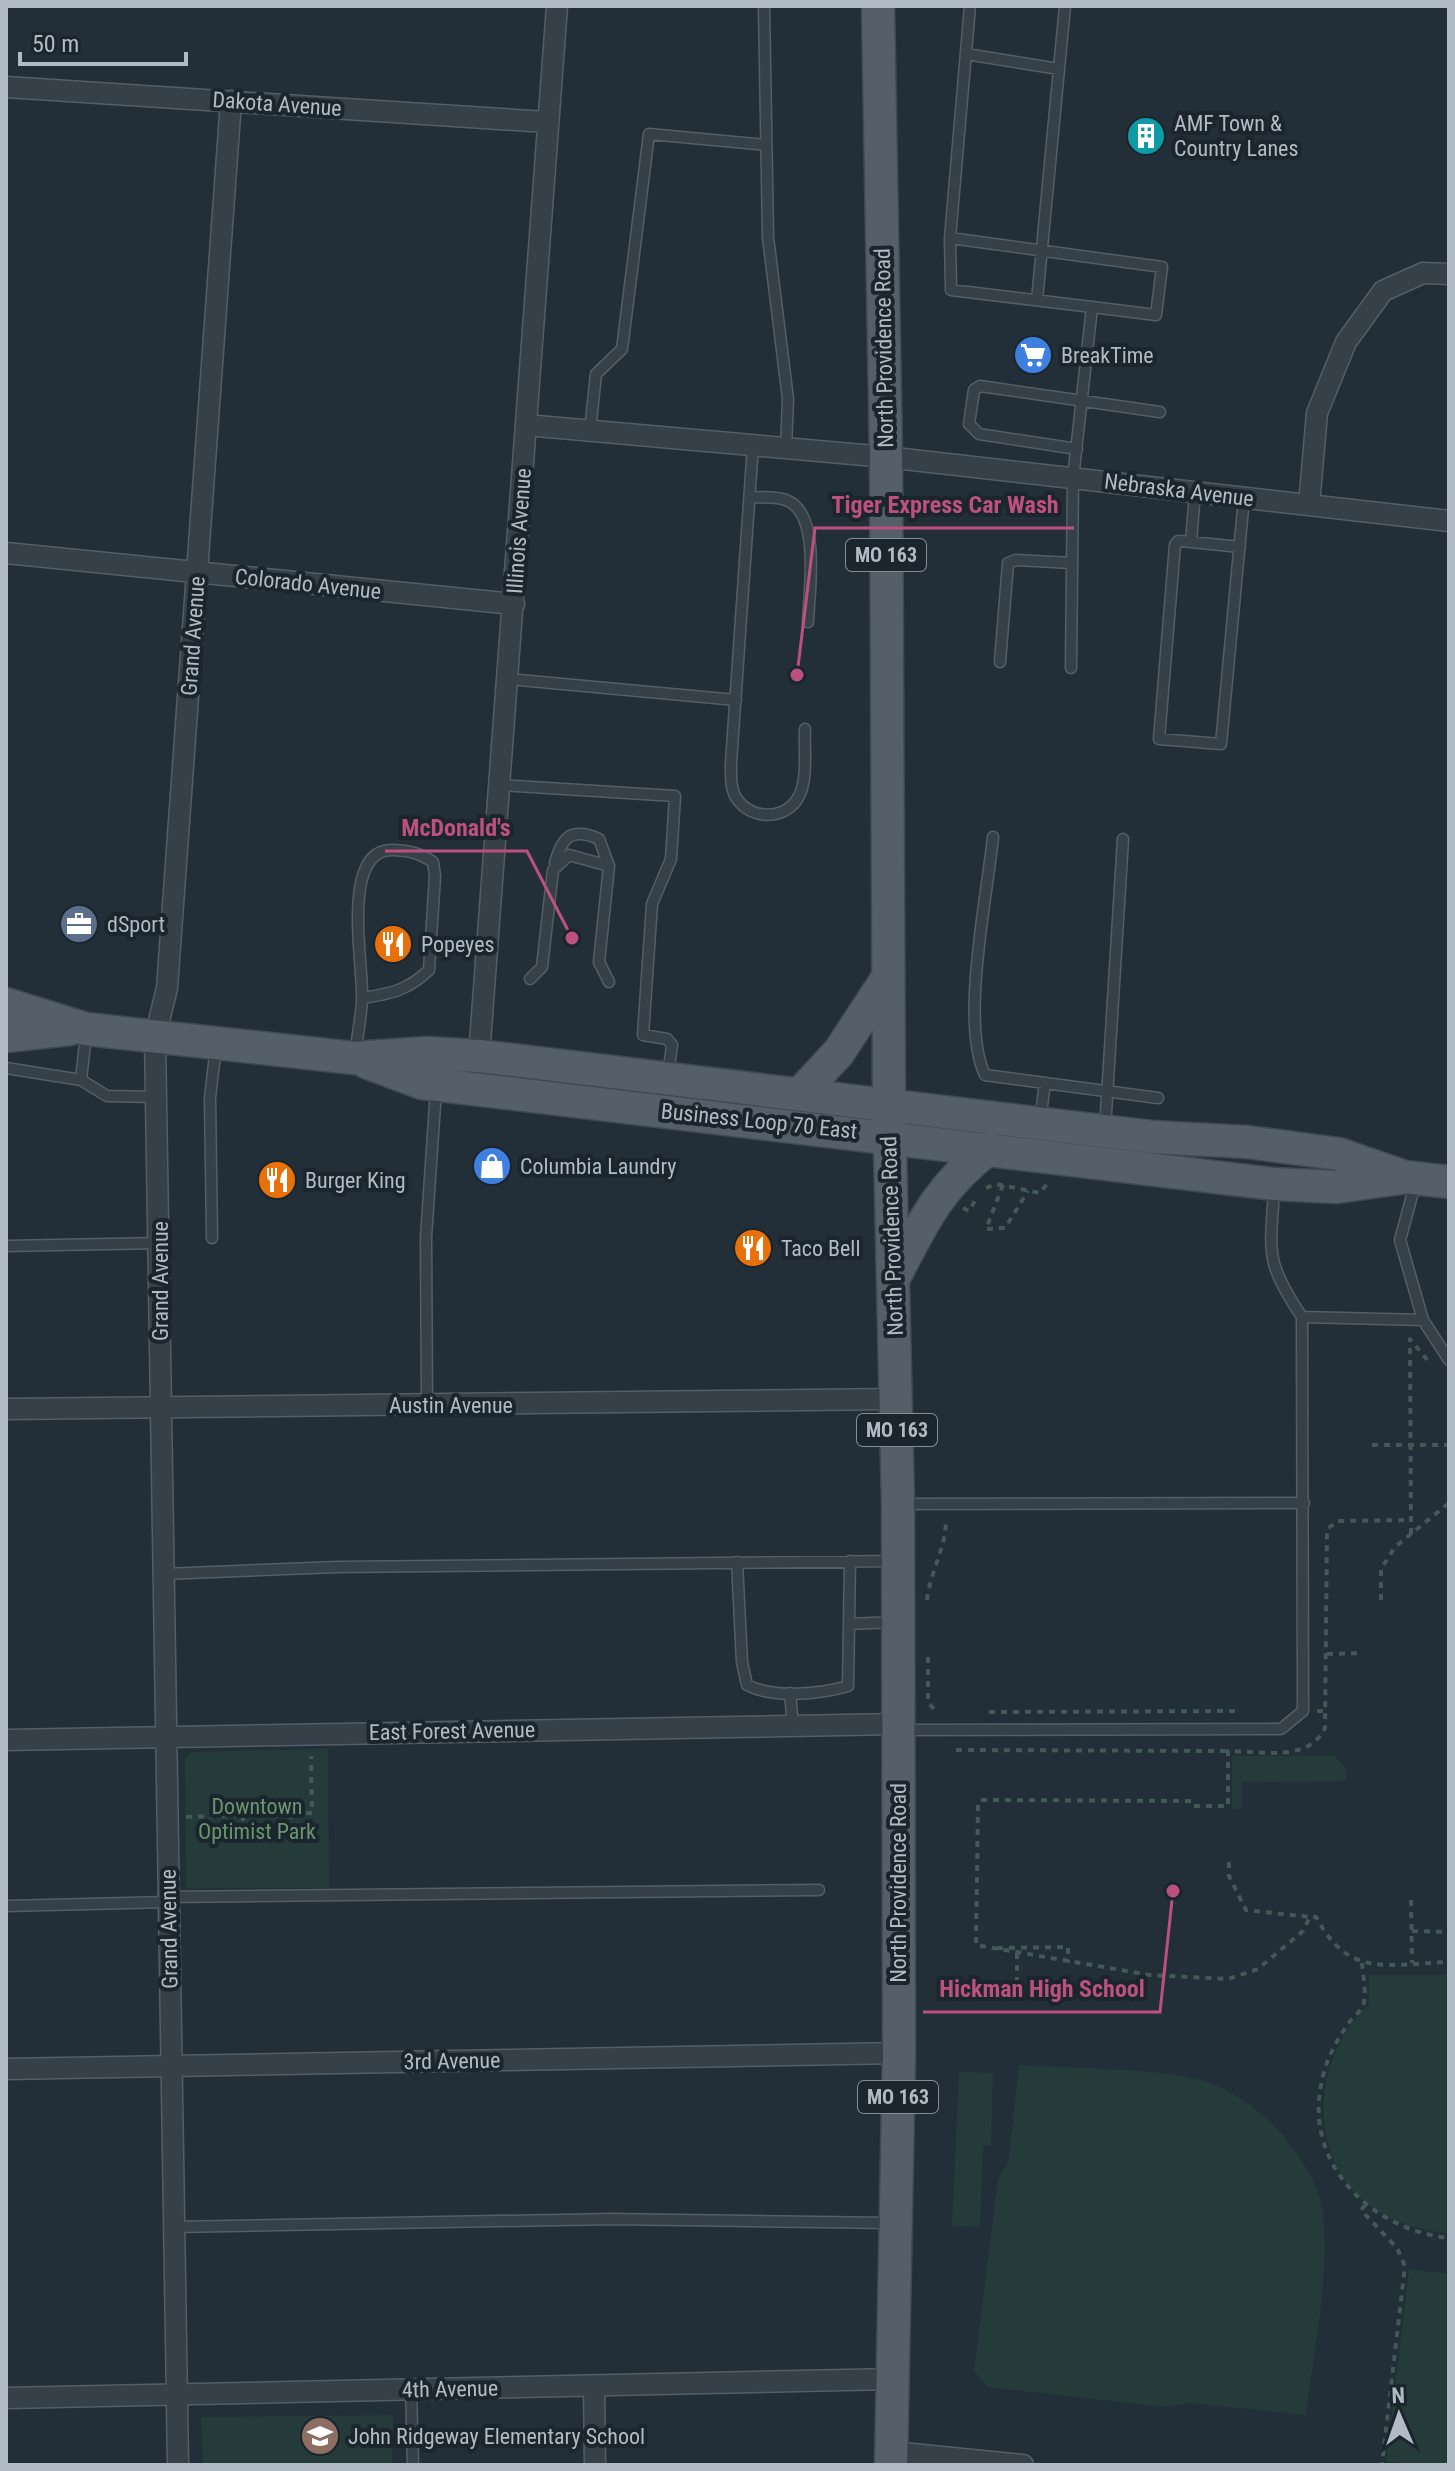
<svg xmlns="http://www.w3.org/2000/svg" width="1455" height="2471" font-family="'Roboto Condensed',sans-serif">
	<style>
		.green { fill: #253b3a }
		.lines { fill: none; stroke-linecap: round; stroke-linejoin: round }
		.lane-casing { stroke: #535e66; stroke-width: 13 }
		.street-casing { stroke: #535e66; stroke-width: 23 }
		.primary-casing { stroke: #3f4952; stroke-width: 35 }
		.path { stroke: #445858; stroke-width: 4; stroke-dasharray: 6 6; stroke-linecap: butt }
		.lane { stroke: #364049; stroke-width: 10 }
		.street { stroke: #364049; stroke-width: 20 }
		.primary { stroke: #545f69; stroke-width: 32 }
		.labels { text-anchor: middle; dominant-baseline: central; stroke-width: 8; stroke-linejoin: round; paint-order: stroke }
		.shield { fill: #1b252d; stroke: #838e97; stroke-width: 2 }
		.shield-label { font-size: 20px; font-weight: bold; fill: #b0bbc5 }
		.street-label { font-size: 22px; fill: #b0bbc5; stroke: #1b252d }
		.poi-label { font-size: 22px; fill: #b0bbc5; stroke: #1b252d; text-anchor: start }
		.park-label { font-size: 22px; fill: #69956d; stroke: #1b252d }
		.leader { fill: none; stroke: #bc5180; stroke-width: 3 }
		.callout-dot { fill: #bc5180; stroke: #1b252d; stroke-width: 3 }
		.callout-label { font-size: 24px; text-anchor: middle; font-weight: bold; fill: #bc5180; stroke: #1b252d; stroke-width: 8; stroke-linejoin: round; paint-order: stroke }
	</style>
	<rect width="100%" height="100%" fill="#222e38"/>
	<path class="green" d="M328 1749 329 1888H186L185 1759 191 1752Z
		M1232 1756H1334L1346 1768V1781L1242 1782V1809H1232Z
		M1369 1975H1449V2234C1428 2230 1409 2227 1390 2218 1304 2175 1306 2064 1369 2004Z
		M1019 2065C1069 2069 1170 2067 1213 2084 1237 2094 1260 2111 1277 2129 1295 2148 1311 2171 1319 2196 1335 2252 1313 2355 1306 2415L1190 2403 1164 2407 988 2387 974 2371 998 2179 1008 2164Z
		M959 2072 993 2073 991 2146H983L980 2227 952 2226Z
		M1409 2269 1449 2274V2465L1386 2462Z
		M393 2415 392 2465H203L201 2417Z"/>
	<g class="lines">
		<defs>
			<path id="lane" d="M764 6 768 237 788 399 786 448
				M970 6 950 238 951 290 1092 307 1073 478 1071 668
				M966 54 1059 69
				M950 238 1162 267 1156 315 1092 307
				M1037 300 1065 6
				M590 431 596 374 622 349 649 134 766 145
				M753 445 731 763C731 775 730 789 737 799 752 821 787 820 799 796 808 779 804 748 805 729
				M1077 449 979 434 969 424 974 390 980 386 1160 412
				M1195 492 1191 542 1178 541 1175 545 1159 739 1221 744 1244 498
				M750 497C760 498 779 496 788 501 821 516 809 592 808 622
				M1191 542 1240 547
				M1000 662 1008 563 1016 560 1072 563
				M508 679 736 700
				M500 785 675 796 671 859 652 904 643 1035 667 1039 672 1045 668 1076
				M993 837C987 898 960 1022 985 1075L1158 1098
				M555 863C562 837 571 827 599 839L609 866
				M530 979 542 967 553 870 569 855 609 866 599 962 609 982
				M355 1055C357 1037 361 1019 362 1000 364 967 339 846 394 850 411 851 419 853 433 862L435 876 429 970C408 990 391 994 362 998
				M6 1068 81 1080 86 1034
				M81 1080 107 1096 157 1097
				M1040 1121 1045 1083
				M1105 1129 1123 839
				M1416 1181 1400 1240 1423 1320 1449 1360
				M1274 1190C1270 1255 1265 1261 1302 1317L1423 1320
				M212 1238 210 1098 216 1046
				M6 1246 160 1243
				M427 1405 426 1237 436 1090
				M902 1504 1304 1503
				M737 1562 742 1662 747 1685C774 1699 820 1694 848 1686L850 1561
				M164 1574 337 1567 894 1561
				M849 1624 895 1622
				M790 1693 793 1726
				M904 1730 1281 1729 1303 1711 1302 1317
				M168 1897 819 1890
				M6 1906 168 1902
				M173 2227 612 2219 890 2223
				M411 2389 413 2465"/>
			<path id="street" d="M6 87 547 122
				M526 425 886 457 1449 521
				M1309 505 1317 413 1346 342 1383 291 1423 273 1449 274
				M6 553 514 604
				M479 1056 557 6
				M6 1409 896 1399
				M6 1740 898 1724
				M6 2069 899 2053
				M594 2386 595 2465
				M6 2398 894 2379
				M892 2452 1023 2465
				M178 2465 155 1037 167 988 231 101"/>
			<path id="primary" d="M878 6 886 457 889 1104 898 1505 899 2053 891 2465
				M6 1004 86 1029 354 1058 426 1053 479 1056 1153 1137 1247 1142 1339 1154 1405 1177 1449 1182
				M6 1036 70 1029
				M366 1062 422 1083 1274 1184 1336 1187 1401 1178
				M801 1093 839 1052 888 977
				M896 1274C924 1220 939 1187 988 1149"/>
		</defs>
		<use href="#lane" class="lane-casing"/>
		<use href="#street" class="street-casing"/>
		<use href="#primary" class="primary-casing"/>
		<path class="path" d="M1003 1185 986 1229 1005 1228 1028 1191
			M986 1188 996 1184 1040 1193 1047 1184
			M963 1208 969 1211 977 1197
			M1372 1445H1449
			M1411 1534 1410 1339 1429 1362
			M927 1600C930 1573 945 1549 946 1522
			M1381 1600V1569L1395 1547 1449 1503
			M1327 1654 1362 1653
			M928 1657V1702L936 1712
			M1317 1711H1328
			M989 1712 1240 1711
			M956 1750 1228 1751
			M1191 1801 981 1800 978 1804 976 1945 1150 1975 1228 1979 1258 1969 1303 1931 1310 1917H1316C1349 1979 1387 1964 1449 1962
			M1194 1806H1228V1751C1261 1751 1308 1763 1325 1728L1327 1529 1338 1521 1411 1520
			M291 1813 292 1847
			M243 1815V1840
			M186 1817 312 1813 311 1756
			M1229 1862V1876L1246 1910 1310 1917
			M1411 1900 1412 1963
			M1412 1931 1449 1932
			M997 1948 1068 1947V1963
			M1017 1953V1988
			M1362 1963C1363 1975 1367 1995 1363 2006 1361 2011 1354 2016 1351 2020 1340 2035 1330 2052 1325 2069 1297 2157 1366 2229 1449 2238
			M1365 2205 1361 2210 1397 2248 1405 2266 1382 2464"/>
		<use href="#lane" class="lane"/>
		<use href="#street" class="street"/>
		<use href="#primary" class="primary"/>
	</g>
	<defs>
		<symbol id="building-disc" viewBox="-11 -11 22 22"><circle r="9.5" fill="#0f9aa8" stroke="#1b252d"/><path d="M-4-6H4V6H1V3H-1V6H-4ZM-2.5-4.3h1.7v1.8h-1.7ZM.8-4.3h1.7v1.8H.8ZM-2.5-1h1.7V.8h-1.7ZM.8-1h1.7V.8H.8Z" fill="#fff"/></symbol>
		<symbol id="supermarket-disc" viewBox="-11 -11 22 22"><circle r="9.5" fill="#3f7fe0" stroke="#1b252d"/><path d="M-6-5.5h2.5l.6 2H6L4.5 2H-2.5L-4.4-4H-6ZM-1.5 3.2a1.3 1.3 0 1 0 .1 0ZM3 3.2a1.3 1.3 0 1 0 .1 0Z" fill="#fff"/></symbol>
		<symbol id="office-disc" viewBox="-11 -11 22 22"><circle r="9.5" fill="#5c6f8a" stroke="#1b252d"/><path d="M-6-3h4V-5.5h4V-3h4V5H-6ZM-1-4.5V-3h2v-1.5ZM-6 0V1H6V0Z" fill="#fff"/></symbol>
		<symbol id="restaurant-disc" viewBox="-11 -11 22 22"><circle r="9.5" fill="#e8710a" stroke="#1b252d"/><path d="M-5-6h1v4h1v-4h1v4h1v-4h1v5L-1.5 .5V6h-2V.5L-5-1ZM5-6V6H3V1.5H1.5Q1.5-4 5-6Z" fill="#fff"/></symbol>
		<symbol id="shop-disc" viewBox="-11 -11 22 22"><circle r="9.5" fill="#3f7fe0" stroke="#1b252d"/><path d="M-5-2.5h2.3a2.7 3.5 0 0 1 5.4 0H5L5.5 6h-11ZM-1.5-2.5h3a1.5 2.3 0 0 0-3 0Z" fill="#fff"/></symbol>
		<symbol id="school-disc" viewBox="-11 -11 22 22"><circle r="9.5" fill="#8d6e63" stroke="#1b252d"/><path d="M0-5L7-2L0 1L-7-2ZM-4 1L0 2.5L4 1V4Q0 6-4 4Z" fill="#fff"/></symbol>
	</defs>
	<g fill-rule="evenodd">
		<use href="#building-disc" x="1124" y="114" width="44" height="44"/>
		<use href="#supermarket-disc" x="1011" y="333" width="44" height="44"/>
		<use href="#office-disc" x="57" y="902" width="44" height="44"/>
		<use href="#restaurant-disc" x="371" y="922" width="44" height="44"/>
		<use href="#shop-disc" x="470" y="1144" width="44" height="44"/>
		<use href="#restaurant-disc" x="255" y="1158" width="44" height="44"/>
		<use href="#restaurant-disc" x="731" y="1226" width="44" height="44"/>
		<use href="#school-disc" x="298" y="2414" width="44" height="44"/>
	</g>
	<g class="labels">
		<g class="shield">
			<rect x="846" y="539" width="80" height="32" rx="6"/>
			<rect x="857" y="1414" width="80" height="32" rx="6"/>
			<rect x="858" y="2081" width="80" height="32" rx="6"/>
		</g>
		<g class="shield-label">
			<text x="886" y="555">MO 163</text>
			<text x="897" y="1430">MO 163</text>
			<text x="898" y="2097">MO 163</text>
		</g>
		<g class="street-label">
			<text transform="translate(277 104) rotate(4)">Dakota Avenue</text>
			<text transform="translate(884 348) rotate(-91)">North Providence Road</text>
			<text transform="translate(1179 490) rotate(7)">Nebraska Avenue</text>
			<text transform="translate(519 531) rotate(-86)">Illinois Avenue</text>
			<text transform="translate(308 584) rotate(6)">Colorado Avenue</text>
			<text transform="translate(193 636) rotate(-86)">Grand Avenue</text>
			<text transform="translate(759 1121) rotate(6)">Business Loop 70 East</text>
			<text transform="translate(892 1236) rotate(-92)">North Providence Road</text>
			<text transform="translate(160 1281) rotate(-90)">Grand Avenue</text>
			<text x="451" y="1405">Austin Avenue</text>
			<text transform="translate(452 1731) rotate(-1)">East Forest Avenue</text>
			<text transform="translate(898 1883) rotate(-90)">North Providence Road</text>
			<text transform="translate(169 1929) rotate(-91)">Grand Avenue</text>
			<text transform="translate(452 2061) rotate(-1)">3rd Avenue</text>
			<text transform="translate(450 2389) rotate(-1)">4th Avenue</text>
		</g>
		<g class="poi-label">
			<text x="1174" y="123">AMF Town &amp;<tspan x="1174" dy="25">Country Lanes</tspan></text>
			<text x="1061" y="355">BreakTime</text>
			<text x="107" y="924">dSport</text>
			<text x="421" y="944">Popeyes</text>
			<text x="520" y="1166">Columbia Laundry</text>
			<text x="305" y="1180">Burger King</text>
			<text x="781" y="1248">Taco Bell</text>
			<text x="348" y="2436">John Ridgeway Elementary School</text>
		</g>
		<g class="park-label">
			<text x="257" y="1806">Downtown<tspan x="257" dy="25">Optimist Park</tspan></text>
		</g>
	</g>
	<path class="leader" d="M797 675L815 528H1074M572 938L527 851H385M1173 1891L1160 2012H923"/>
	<g class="callout-dot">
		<circle cx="797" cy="675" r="8"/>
		<circle cx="572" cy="938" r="8"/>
		<circle cx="1173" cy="1891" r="8"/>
	</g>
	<g class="callout-label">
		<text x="945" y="513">Tiger Express Car Wash</text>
		<text x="456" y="836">McDonald's</text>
		<text x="1042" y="1997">Hickman High School</text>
	</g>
	<rect width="1455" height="2471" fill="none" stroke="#b0bbc5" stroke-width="16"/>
	<g transform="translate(1399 2415) rotate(358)" stroke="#1b252d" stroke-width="6" paint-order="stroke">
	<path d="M0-6L14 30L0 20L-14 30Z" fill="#b0bbc5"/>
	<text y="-12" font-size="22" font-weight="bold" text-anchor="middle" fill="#b0bbc5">N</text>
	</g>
	<path d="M20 52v12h166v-12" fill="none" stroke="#b0bbc5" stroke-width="4"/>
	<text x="32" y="52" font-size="24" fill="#b0bbc5" stroke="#1b252d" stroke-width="6" paint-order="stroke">50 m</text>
</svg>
